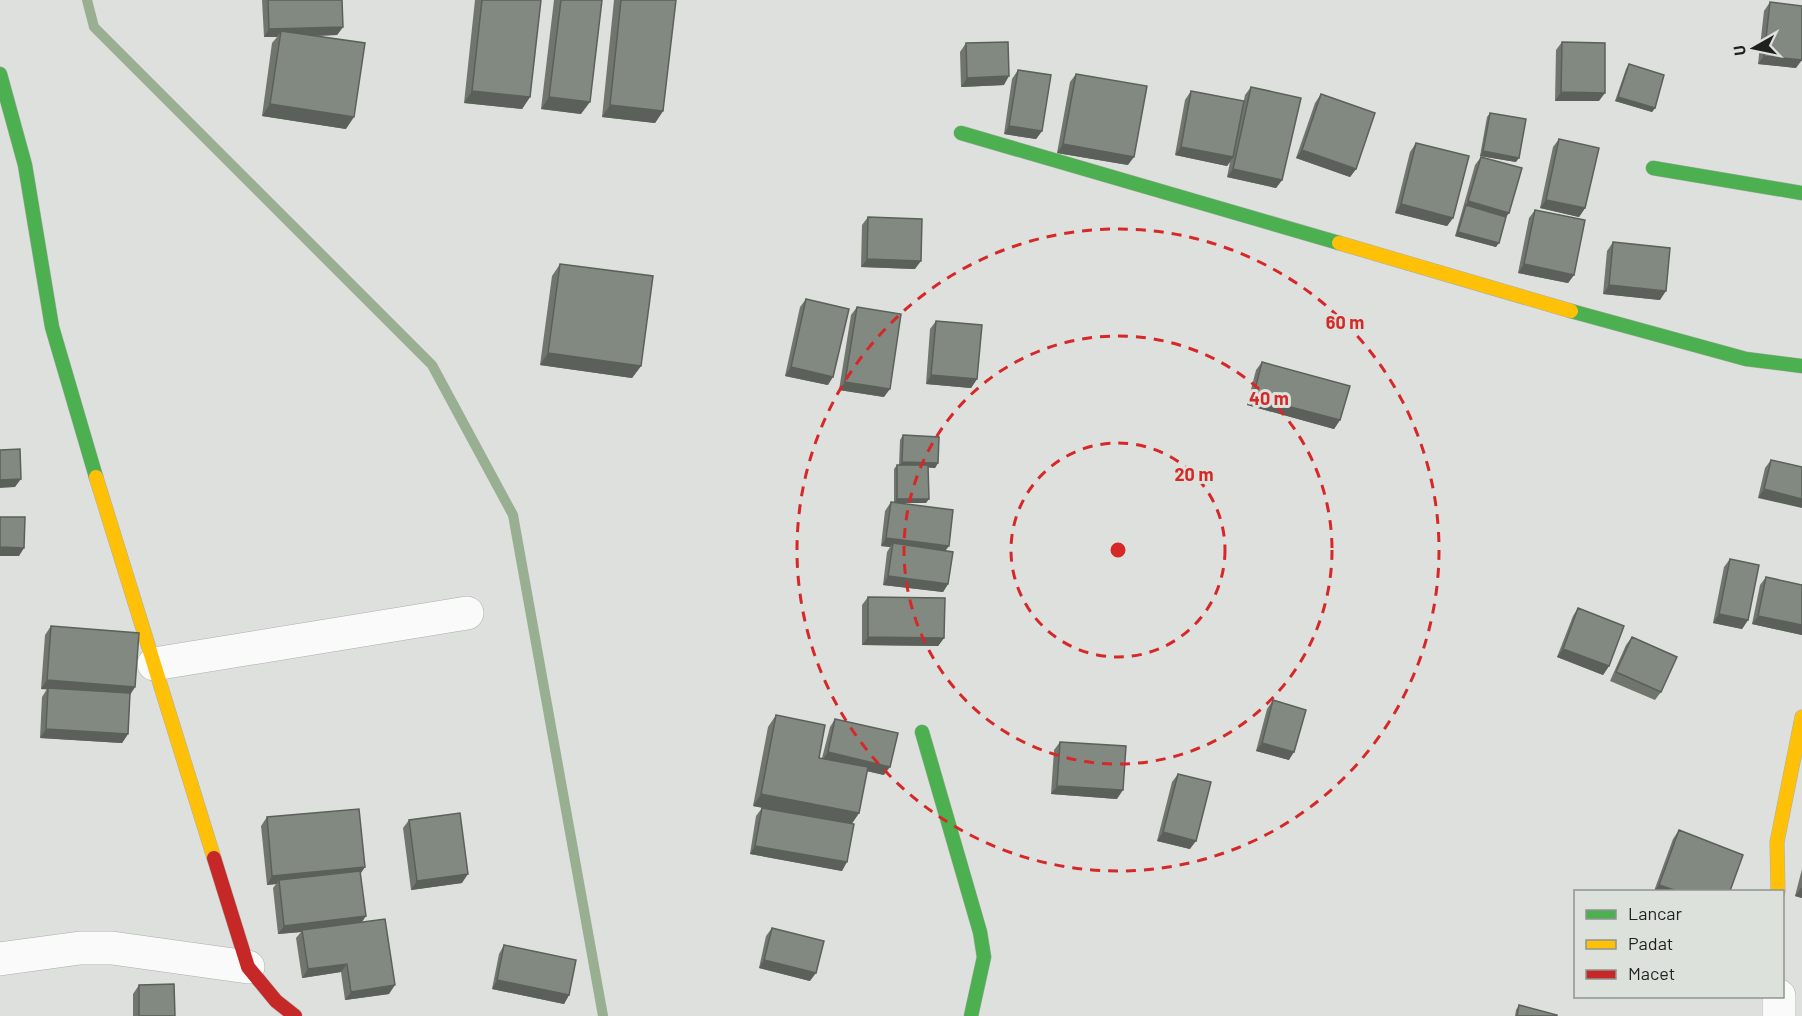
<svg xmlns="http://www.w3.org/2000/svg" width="1802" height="1016" font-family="Barlow,sans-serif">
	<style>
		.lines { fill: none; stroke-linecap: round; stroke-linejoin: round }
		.stream { stroke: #98af91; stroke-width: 10 }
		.street-casing { stroke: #acaeac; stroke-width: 34 }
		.fast-casing { stroke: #acaeac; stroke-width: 15 }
		.slow-casing { stroke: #acaeac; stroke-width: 15 }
		.jam-casing { stroke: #acaeac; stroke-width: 15 }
		.street { stroke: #fafafa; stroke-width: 33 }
		.fast { stroke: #4caf50; stroke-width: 14 }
		.slow { stroke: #ffc107; stroke-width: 14 }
		.jam { stroke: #c62828; stroke-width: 14 }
		.wall { fill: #70766e }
		.shaded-wall { fill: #5b605a }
		.building { fill: #828980; stroke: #5b605a; stroke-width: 1.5 }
		.ring { fill: none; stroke: #d62828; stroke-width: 3; stroke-dasharray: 10 8 }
		.centre { fill: #d62828; stroke: #dce1db; stroke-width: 3 }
		.ring-label { font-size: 18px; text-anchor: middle; font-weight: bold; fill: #d62828; stroke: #dce1db; stroke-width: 6; stroke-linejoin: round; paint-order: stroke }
	</style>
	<rect width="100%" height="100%" fill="#dde0dc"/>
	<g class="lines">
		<path class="stream" d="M87 0 94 27 432 365 513 515 603 1016"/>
		<defs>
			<path id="street" d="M154 664 467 613
				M0 959 80 948H112L248 967
				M1779 996V1016"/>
			<path id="fast" d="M0 74 25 165 52 327 96 477
				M961 133 1339 243
				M1653 168 1802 193
				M1571 311 1746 359 1802 366
				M922 732 980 932 984 957 971 1016"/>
			<path id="slow" d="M1339 243 1571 311
				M96 477 214 858
				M1778 892 1777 842 1802 717"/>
			<path id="jam" d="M214 858 248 967 276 1001 295 1016"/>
		</defs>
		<use href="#street" class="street-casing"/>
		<use href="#fast" class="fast-casing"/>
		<use href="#slow" class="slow-casing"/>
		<use href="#jam" class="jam-casing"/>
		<use href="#street" class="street"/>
		<use href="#fast" class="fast"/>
		<use href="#slow" class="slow"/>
		<use href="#jam" class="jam"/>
	</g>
	<path class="wall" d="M262 0H342L343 27 337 35 313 36 346 129 262 116 272 43 277 37H264Z
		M475 0H541L530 97 522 109 464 103Z
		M554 0H602L581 114 541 109Z
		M614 0H676L663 111 655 123 602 117Z
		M1770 2 1796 68 1758 64 1764 11Z
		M1562 42 1599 101H1555L1556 50Z
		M966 43 1004 85 961 87 960 52Z
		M1629 64 1655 108 1652 112 1615 101 1626 69Z
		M1018 70 1042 131 1036 139 1004 134 1012 79Z
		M1076 74 1128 165 1057 153 1070 82Z
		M1251 87 1282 180 1276 188 1227 177 1230 162 1227 166 1175 155 1185 100 1191 91 1243 105 1245 95Z
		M1321 94 1356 169 1350 177 1296 158 1315 103Z
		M1490 113 1516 162 1480 156 1487 117Z
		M1559 139 1585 208 1579 217 1540 208 1553 147Z
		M1416 143 1453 218 1447 226 1395 213 1410 152Z
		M1481 157 1509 213 1506 217 1496 247 1455 236 1475 165Z
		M1535 210 1574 275 1568 283 1518 273 1529 218Z
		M868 217 915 269 861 267 862 225Z
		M1613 242 1660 300 1603 294 1607 251Z
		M560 264 641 366 632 378 540 365 552 276Z
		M806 299 828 385 785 376 800 307Z
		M857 307 884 397 839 390 851 315Z
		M936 321 977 379 971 388 926 384 930 329Z
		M1262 362 1340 420 1334 429 1247 405 1256 370Z
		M903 435 938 463 935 468 928 467 926 503H899L945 551 948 584 943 592 883 585 887 552 890 547 881 546 885 511 891 502 894 503V469L897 465H899L900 440Z
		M1771 460 1802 467 1758 498 1765 468Z
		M1730 559 1748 620 1742 629 1713 623 1724 567Z
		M1766 577 1802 585V635L1752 624 1760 585Z
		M868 597 944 638 938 646 862 645V605Z
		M1578 608 1609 666 1603 675 1557 657 1573 616Z
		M51 626 135 687 130 695 128 734 122 743 40 738 42 697 47 689H41L45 635Z
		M1632 637 1661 692 1655 700 1610 681 1626 645Z
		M1273 700 1289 760 1256 751 1267 709Z
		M776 715 819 758H822L830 727 835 719 884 775 867 771 859 813 852 823 842 871 750 854 756 816 762 808H765L753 806 768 727Z
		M1060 742 1117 799 1051 794 1054 750Z
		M1178 774 1190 849 1157 841 1172 782Z
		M267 817 365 867 361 873 362 922 389 994 345 1000 341 972 302 978 296 938 301 932 278 934 273 888 276 884 267 885 261 826Z
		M409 820 462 883 411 890 403 828Z
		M1679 830 1730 891H1654L1673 839Z
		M1802 869V898L1795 896Z
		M772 928 810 981 759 968 766 936Z
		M504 945 569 995 564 1004 492 989 499 954Z
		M139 985 175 1016H133V994Z
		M1519 1005 1557 1016H1515L1516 1010Z"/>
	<path class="shaded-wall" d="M343 27 337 35 280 37 281 31 277 37H264L269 29Z
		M1764 56 1802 60 1796 68 1758 64Z
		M1009 76 1004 85 961 87 967 78Z
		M472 91 530 97 522 109 464 103Z
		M1561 92 1605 93 1599 101H1555Z
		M549 97 590 102 581 114 541 109Z
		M1618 97 1655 108 1652 112 1615 101Z
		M270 104 354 117 346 129 262 116Z
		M610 105 663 111 655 123 602 117Z
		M1009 126 1042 131 1036 139 1004 134Z
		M1063 144 1134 157 1128 165 1057 153Z
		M1181 147 1233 157 1227 166 1175 155Z
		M1302 150 1356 169 1350 177 1296 158Z
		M1483 151 1519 158 1516 162 1480 156Z
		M1233 169 1282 180 1276 188 1227 177Z
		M1546 200 1585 208 1579 217 1540 208Z
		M1468 201 1509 213 1503 221 1466 205Z
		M1401 204 1453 218 1447 226 1395 213Z
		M1458 232 1499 243 1496 247 1455 236Z
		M867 259 921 261 915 269 861 267Z
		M1524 264 1574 275 1568 283 1518 273Z
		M1609 285 1666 291 1660 300 1603 294Z
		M548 353 641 366 632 378 540 365Z
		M791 367 833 377 828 385 785 376Z
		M931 375 977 379 971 388 926 384Z
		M845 382 890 389 884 397 839 390Z
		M1253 397 1340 420 1334 429 1247 405Z
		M902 462 938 463 935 468 899 466Z
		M21 479 15 487 0 488V480Z
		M1764 489 1802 499V508L1758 498Z
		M897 499H929L926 503H894Z
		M886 538 949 546 943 554 893 543 890 547 881 546Z
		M0 547 24 548 19 556H0Z
		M888 576 948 584 943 592 883 585Z
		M1719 614 1748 620 1742 629 1713 623Z
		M1758 616 1802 625V635L1752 624Z
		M868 637 944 638 938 646 862 645Z
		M1563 649 1609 666 1603 675 1557 657Z
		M47 680 135 687 129 696 41 689Z
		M46 729 128 734 122 743 40 738Z
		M1262 743 1294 752 1289 760 1256 751Z
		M828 752 890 767 884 775 822 761Z
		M1057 786 1123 790 1117 799 1051 794Z
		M761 794 859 813 851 825 753 806Z
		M1163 832 1196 841 1190 849 1157 841Z
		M755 846 847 862 842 871 750 854Z
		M365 867 359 875 279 880 276 884 267 885 272 876Z
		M468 874 462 883 411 890 417 881Z
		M1659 885 1677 891H1654Z
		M1801 888H1802V898L1795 896Z
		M366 916 360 925 302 930 301 932 278 934 284 926Z
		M764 960 816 973 810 981 759 968Z
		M347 964 341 972 302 978 308 969Z
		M497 980 569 995 564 1004 492 989Z
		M395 985 389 994 345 1000 351 992Z"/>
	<path class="building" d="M268 0H342L343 27 269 29Z
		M482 0H541L530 97 472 91Z
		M561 0H602L590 102 549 97Z
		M621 0H676L663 111 610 105Z
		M1770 2 1802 6V60L1764 56Z
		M281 31 365 43 354 117 270 104Z
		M1008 42 1009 76 967 78 966 43Z
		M1562 42 1605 43V93L1561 92Z
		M1629 64 1664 75 1655 108 1618 97Z
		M1018 70 1051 75 1042 131 1009 126Z
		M1076 74 1147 86 1134 157 1063 144Z
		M1251 87 1301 98 1282 180 1233 169Z
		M1191 91 1244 101 1233 157 1181 147Z
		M1321 94 1375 113 1356 169 1302 150Z
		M1490 113 1526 119 1519 158 1483 151Z
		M1559 139 1599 148 1585 208 1546 200Z
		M1416 143 1469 156 1453 218 1401 204Z
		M1481 157 1522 168 1509 213 1468 201Z
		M1466 205 1506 217 1499 243 1458 232Z
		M1535 210 1585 220 1574 275 1524 264Z
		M868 217 922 219 921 261 867 259Z
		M1613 242 1670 248 1666 291 1609 285Z
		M560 264 653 276 641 366 548 353Z
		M806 299 849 309 833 377 791 367Z
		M857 307 901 314 890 389 845 382Z
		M936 321 982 325 977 379 931 375Z
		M1262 362 1350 386 1340 420 1253 397Z
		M903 435 939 437 938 463 902 462Z
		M20 449 21 479 0 480V450Z
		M1771 460 1802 467V499L1764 489Z
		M897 465H928L929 499H897Z
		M891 502 953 510 949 546 886 538Z
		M0 517H25L24 548 0 547Z
		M893 543 953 552 948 584 888 576Z
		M1730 559 1759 565 1748 620 1719 614Z
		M1766 577 1802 585V625L1758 616Z
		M868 597 945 598 944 638 868 637Z
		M1578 608 1624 626 1609 666 1563 649Z
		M51 626 139 633 135 687 47 680Z
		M1632 637 1677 657 1661 692 1616 672Z
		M48 688 130 693 128 734 46 729Z
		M1273 700 1306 710 1294 752 1262 743Z
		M776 715 825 725 819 758 868 767 859 813 761 794Z
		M835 719 898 733 890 767 828 752Z
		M1060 742 1126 746 1123 790 1057 786Z
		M1178 774 1211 782 1196 841 1163 832Z
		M762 808 854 824 847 862 755 846Z
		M359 809 365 867 272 876 267 817Z
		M460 813 468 874 417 881 409 820Z
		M1679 830 1743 855 1730 891H1677L1659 885Z
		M360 871 366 916 284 926 279 880Z
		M385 919 395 985 351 992 347 964 308 969 302 930Z
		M772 928 824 941 816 973 764 960Z
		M504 945 576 960 569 995 497 980Z
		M174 984 175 1016H139V985Z
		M1519 1005 1557 1015V1016H1517Z"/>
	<g class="ring">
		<circle cx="1118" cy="550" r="107"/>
		<circle cx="1118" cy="550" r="214"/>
		<circle cx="1118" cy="550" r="321"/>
	</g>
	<circle cx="1118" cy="550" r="9" class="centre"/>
	<g class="ring-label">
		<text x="1345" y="329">60 m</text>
		<text x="1269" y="405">40 m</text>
		<text x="1194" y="481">20 m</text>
	</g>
	<rect x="1574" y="890" width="210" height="108" fill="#dce1db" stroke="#909490" stroke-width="1.5"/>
	<rect x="1586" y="910" width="30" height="9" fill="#4caf50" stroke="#909490" stroke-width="1.5"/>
	<text x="1628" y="920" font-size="18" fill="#1f211f">Lancar</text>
	<rect x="1586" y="940" width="30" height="9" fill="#ffc107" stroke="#909490" stroke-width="1.5"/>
	<text x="1628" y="950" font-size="18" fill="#1f211f">Padat</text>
	<rect x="1586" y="970" width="30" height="9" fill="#c62828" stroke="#909490" stroke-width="1.5"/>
	<text x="1628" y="980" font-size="18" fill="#1f211f">Macet</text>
	<g transform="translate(1754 48) rotate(261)" stroke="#dce1db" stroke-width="4.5" paint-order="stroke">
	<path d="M0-4.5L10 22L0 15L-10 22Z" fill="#1f211f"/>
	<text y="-9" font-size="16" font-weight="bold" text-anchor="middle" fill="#1f211f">U</text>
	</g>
</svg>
